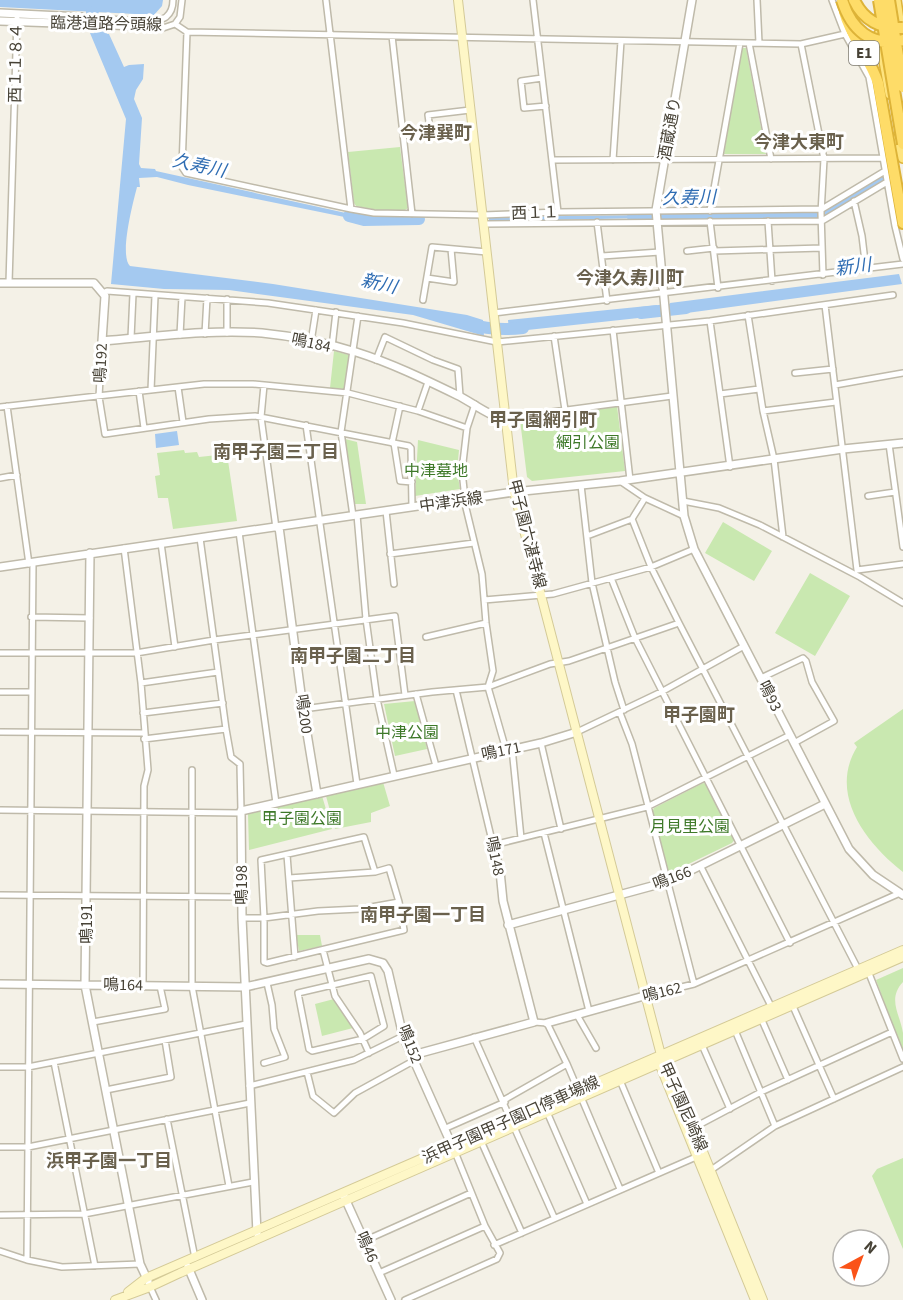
<svg xmlns="http://www.w3.org/2000/svg" width="903" height="1300" font-family="'Source Sans 3','Noto Sans JP',sans-serif">
	<style>
		.green { fill: #c9e8b0 }
		.water { fill: #a4c9f0 }
		.lines { fill: none; stroke-linecap: round; stroke-linejoin: round }
		.river { stroke: #a4c9f0; stroke-width: 12 }
		.minor-casing { stroke: #bfbaaa; stroke-width: 8 }
		.tertiary-casing { stroke: #bfbaaa; stroke-width: 10 }
		.secondary-casing { stroke: #d4ca97; stroke-width: 10 }
		.trunk-casing { stroke: #ddb338; stroke-width: 12 }
		.motorway-casing { stroke: #ddb338; stroke-width: 14 }
		.minor { stroke: #fff; stroke-width: 5 }
		.tertiary { stroke: #fff; stroke-width: 7 }
		.secondary { stroke: #fef7c7; stroke-width: 8 }
		.trunk { stroke: #fee47f; stroke-width: 9 }
		.motorway { stroke: #fedc68; stroke-width: 10 }
		.motorway-bridge-casing { stroke: #ddb338; stroke-width: 14; stroke-linecap: butt }
		.motorway-bridge { stroke: #fedc68; stroke-width: 10 }
		.labels { text-anchor: middle; dominant-baseline: central; stroke-width: 6; stroke-linejoin: round; paint-order: stroke }
		.shield { fill: #fff; stroke: #7e7b72; stroke-width: 1.5 }
		.shield-label { font-size: 15px; font-weight: bold; fill: #474236 }
		.street-label { font-size: 16px; fill: #474236; stroke: #fff }
		.park-label { font-size: 16px; fill: #3e7929; stroke: #fff }
		.neighbourhood-label { font-size: 18px; font-weight: bold; fill: #6a614d; stroke: #fff }
		.water-label { font-size: 18px; font-style: italic; fill: #2f6db3; stroke: #fff }
	</style>
	<rect width="100%" height="100%" fill="#f4f1e7"/>
	<path class="green" d="M741 48H746L766 154H724Z
		M400 147 408 208 405 210H377L356 206 354 203 348 152Z
		M334 351 349 355 351 360 346 387 343 389 330 388Z
		M617 406 625 471 532 481 527 477 520 420Z
		M345 439 357 442 366 504H355Z
		M418 440 459 450 457 471 460 489 415 496Z
		M184 450 185 453 197 452 199 457 227 454 237 521 173 529 168 498H158L155 476 160 475 157 453Z
		M723 522 772 551 754 581 705 553Z
		M810 573 850 596 815 656 775 633Z
		M415 701 427 749 395 756 384 704Z
		M903 709V872C866 843 828 794 857 747L854 743Z
		M383 782 390 806 371 813V822L335 829 326 796Z
		M703 783 707 784 735 839 732 843 672 872H668L652 812 654 808Z
		M322 796 332 829 249 850 248 814Z
		M296 935H320L322 946 299 951Z
		M903 968V982C887 999 900 1014 903 1033 903 1038 903 1047 903 1053L876 980Z
		M334 999 353 1028 322 1036 315 1004Z
		M903 1158V1249L872 1176 877 1169Z"/>
	<path class="water" d="M0 0H163L162 6 154 15 0 7Z
		M90 33 109 34 124 67 129 65 144 64 143 79 136 90 134 99 142 118 139 164 141 168 155 169 156 171 364 217V221L188 185 157 177 139 178 140 187H137C133 203 119 255 130 266L273 284 467 315 483 320 484 336 413 315 229 290 164 289 111 284 126 119Z
		M648 215V218L489 221V217Z
		M899 274 902 284 672 315 670 303Z
		M657 305V316L509 332 508 320Z
		M177 431 179 445 156 448 155 434Z"/>
	<g class="lines">
		<path class="river" d="M92 12 106 47
			M349 216 364 220 419 219
			M633 217 825 214 880 180
			M641 313 686 308
			M469 324C486 329 505 330 523 328"/>
		<defs>
			<path id="minor" d="M326 0 351 209
				M533 0 558 212
				M757 0 759 43
				M832 0 845 34 869 77 895 226 903 259
				M82 17C99 17 155 26 166 17 171 13 173 6 173 0
				M85 24 160 29 175 24
				M175 24 187 32 182 167 186 173 351 209 374 213 483 215 558 212 822 209 885 171
				M175 24 180 17 182 0
				M187 32 801 44 845 34
				M392 36 412 214
				M749 43 771 159
				M801 44 824 159 821 213 823 275
				M542 78 521 81 524 108 546 106
				M403 132 430 129 428 115 470 110
				M553 160 883 158
				M613 160 621 41
				M854 201 862 236 866 270
				M710 211 740 43
				M710 221 718 288
				M768 221 772 281
				M597 222 607 301
				M484 224 822 221 887 182
				M687 251 714 248
				M714 251 822 248
				M602 256 660 252
				M427 278 454 282 451 249
				M9 283 17 18
				M103 293 107 291 268 303 403 323 497 342 710 321 893 295
				M423 300 432 247 487 252
				M825 305 857 570
				M494 313 903 264
				M748 315 763 411 774 459 783 537
				M710 321 730 467
				M613 330 630 480
				M227 333V299
				M205 334 207 298
				M180 335 182 297
				M554 336 565 410
				M131 338 133 294
				M102 341 99 397 105 434 209 419 255 416 409 446 411 448 412 507
				M311 342 316 310
				M332 347 336 312
				M376 360 385 337 433 360 458 369 460 396
				M795 373 833 369
				M264 385 261 417 276 528
				M835 385 903 373
				M178 387 183 422
				M151 390 155 296
				M139 391 144 428
				M720 394 759 389
				M475 404 467 428 462 471 466 508 482 574 486 623 493 671 488 687 506 750
				M7 406 29 564
				M0 407 204 384H253L348 393 418 411 467 428
				M418 411 428 382
				M763 411 836 402
				M506 418 672 396
				M306 425 357 784
				M392 443 400 406
				M394 443 400 481 412 482
				M889 444 903 547
				M0 478 17 475
				M620 481 645 498 684 516
				M581 485 592 583 615 682 624 710
				M868 496 895 492
				M683 501 719 508 760 525 860 577 903 603
				M386 511 394 584
				M357 515 366 619 377 699 394 775
				M353 516 341 432 358 316
				M632 519 651 567 679 623 858 969
				M239 532 276 803
				M587 536 632 519 645 498
				M200 538 226 729 231 757 240 764 241 811
				M161 543 175 647
				M124 548 141 683 148 770 144 786 143 985
				M390 554 474 543
				M857 570 903 564
				M611 578 635 638 790 943
				M484 600 553 594 651 567 694 549
				M31 617 90 618
				M426 637 486 623
				M0 653H136L214 640 395 616 405 695
				M761 678 803 658 806 661 812 682 834 721 794 743
				M141 683 218 672
				M456 690 493 845 647 807 790 735
				M0 692H31
				M416 694 436 766
				M303 709 432 692 488 687 550 664 569 661 679 623
				M143 713 223 703
				M620 713 632 744 694 984
				M0 732 143 733
				M577 732 663 691 744 646
				M144 739 226 729
				M541 743 561 829
				M512 748 521 838
				M192 770V986L229 1186
				M0 810 241 813
				M544 833 589 1011
				M287 855 295 957
				M701 867 773 1010
				M289 878 375 872
				M0 895 242 897
				M242 918H264V962L267 963 404 930 399 902 389 868 375 872 364 837 261 860 264 918 318 911 360 909 399 902
				M323 950 335 996 360 1033 369 1053
				M868 971 903 1059
				M371 976 384 1026 363 1039 312 1051 309 1049 298 993Z
				M644 996 694 984 900 893
				M792 1004 834 1099
				M577 1015 596 1048
				M761 1018 788 1080
				M93 1022 165 1009 160 986
				M534 1022 547 1023 567 1064 620 1189
				M734 1028 775 1126
				M474 1037 554 1217
				M702 1045 730 1109
				M54 1062 95 1266
				M264 1063 285 1057 274 1029 272 1005 267 983
				M0 1067H28L246 1024
				M307 1072 313 1096 334 1113 355 1093 415 1060
				M619 1078 659 1173
				M249 1086 354 1060 403 1036
				M106 1090 171 1077 165 1040
				M504 1100 567 1064
				M547 1112 587 1204
				M167 1119 195 1258
				M446 1128 505 1102
				M693 1128 761 1092 892 1032
				M481 1141 522 1233
				M0 1147H28L250 1103
				M711 1170 775 1126 903 1067
				M0 1215 84 1214 253 1182
				M364 1241 471 1193
				M494 1245 696 1157
				M0 1251 27 1260 62 1267 140 1264
				M27 1260 33 563
				M379 1273 485 1226
				M150 1287 156 1300
				M405 1300 497 1259 500 1253 485 1226 455 1152"/>
			<path id="tertiary" d="M692 0 656 210 684 516 694 549 849 849 873 875 903 895
				M0 13 82 17
				M0 21 85 24
				M0 283H94L105 296 102 341C153 337 211 329 262 333 292 336 327 343 356 352 391 363 424 379 457 395 472 402 490 418 506 418
				M279 527 303 709 317 794
				M90 553 85 985 140 1264 148 1281
				M0 567 514 492 620 481 843 449 903 443
				M508 925 667 882 825 804
				M0 984 245 987 369 959 383 963 388 971 403 1036 453 1148
				M547 1023 644 996
				M413 1055 534 1022 503 901 500 871 493 845
				M343 1194 391 1300
				M257 1233 242 918 241 811 541 743 577 732
				M188 1267 202 1300"/>
			<path id="secondary" d="M458 0 514 492 661 1055 666 1060 763 1300
				M660 1060 659 1063 755 1300
				M128 1292 146 1278 903 950
				M115 1300 150 1287 180 1273 903 957"/>
			<path id="trunk" d="M896 0 903 47
				M879 34 890 94
				M899 137 903 158"/>
			<path id="motorway" d="M844 12C851 38 870 58 878 83L903 223"/>
		</defs>
		<use href="#minor" class="minor-casing"/>
		<use href="#tertiary" class="tertiary-casing"/>
		<use href="#secondary" class="secondary-casing"/>
		<use href="#trunk" class="trunk-casing"/>
		<use href="#motorway" class="motorway-casing"/>
		<use href="#minor" class="minor"/>
		<use href="#tertiary" class="tertiary"/>
		<use href="#secondary" class="secondary"/>
		<use href="#trunk" class="trunk"/>
		<use href="#motorway" class="motorway"/>
		<defs>
			<path id="motorway-bridge" d="M842 0C851 29 871 48 903 40
				M854 0C863 20 881 29 903 28
				M879 0 903 144
				M889 0 903 87"/>
		</defs>
		<use href="#motorway-bridge" class="motorway-bridge-casing"/>
		<use href="#motorway-bridge" class="motorway-bridge"/>
	</g>
	<g class="labels">
		<rect class="shield" x="849" y="41" width="30" height="24" rx="4.5"/>
		<g class="shield-label">
			<text x="864" y="53">E1</text>
		</g>
		<g class="street-label">
			<text transform="translate(106 24) rotate(1)">臨港道路今頭線</text>
			<text transform="translate(16 63) rotate(-89)">西１１８４</text>
			<text transform="translate(670 129) rotate(-80)">酒蔵通り</text>
			<text transform="translate(535 213) rotate(-2)">西１１</text>
			<text transform="translate(311 343) rotate(12)">鳴184</text>
			<text transform="translate(101 363) rotate(-87)">鳴192</text>
			<text transform="translate(451 502) rotate(-8)">中津浜線</text>
			<text transform="translate(527 534) rotate(76)">甲子園六湛寺線</text>
			<text transform="translate(770 696) rotate(63)">鳴93</text>
			<text transform="translate(304 714) rotate(82)">鳴200</text>
			<text transform="translate(501 751) rotate(-12)">鳴171</text>
			<text transform="translate(495 856) rotate(78)">鳴148</text>
			<text transform="translate(672 878) rotate(-21)">鳴166</text>
			<text transform="translate(242 885) rotate(-90)">鳴198</text>
			<text transform="translate(87 924) rotate(-90)">鳴191</text>
			<text transform="translate(123 985) rotate(1)">鳴164</text>
			<text transform="translate(662 992) rotate(-14)">鳴162</text>
			<text transform="translate(410 1044) rotate(68)">鳴152</text>
			<text transform="translate(683 1107) rotate(66)">甲子園尼崎線</text>
			<text transform="translate(511 1120) rotate(-24)">浜甲子園甲子園口停車場線</text>
			<text transform="translate(367 1247) rotate(66)">鳴46</text>
		</g>
		<g class="park-label">
			<text x="588" y="443">網引公園</text>
			<text x="436" y="471">中津墓地</text>
			<text x="407" y="733">中津公園</text>
			<text x="302" y="819">甲子園公園</text>
			<text x="690" y="827">月見里公園</text>
		</g>
		<g class="neighbourhood-label">
			<text x="436" y="133">今津巽町</text>
			<text x="799" y="142">今津大東町</text>
			<text x="630" y="278">今津久寿川町</text>
			<text x="543" y="420">甲子園網引町</text>
			<text x="276" y="452">南甲子園三丁目</text>
			<text x="353" y="656">南甲子園二丁目</text>
			<text x="699" y="715">甲子園町</text>
			<text x="423" y="915">南甲子園一丁目</text>
			<text x="109" y="1161">浜甲子園一丁目</text>
		</g>
		<g class="water-label">
			<text transform="translate(199 166) rotate(12)">久寿川</text>
			<text transform="translate(689 198) rotate(-1)">久寿川</text>
			<text transform="translate(853 267) rotate(-7)">新川</text>
			<text transform="translate(379 284) rotate(13)">新川</text>
		</g>
	</g>
	<g transform="translate(861 1258) rotate(41)"><circle r="28" fill="#ffffff" stroke="#b5b3af" stroke-width="1.5"/>
	<path d="M0-4.5L10 22L0 15L-10 22Z" fill="#fa5318"/>
	<text y="-9" font-size="16" font-weight="bold" text-anchor="middle" fill="#474236">N</text>
	</g>
</svg>
